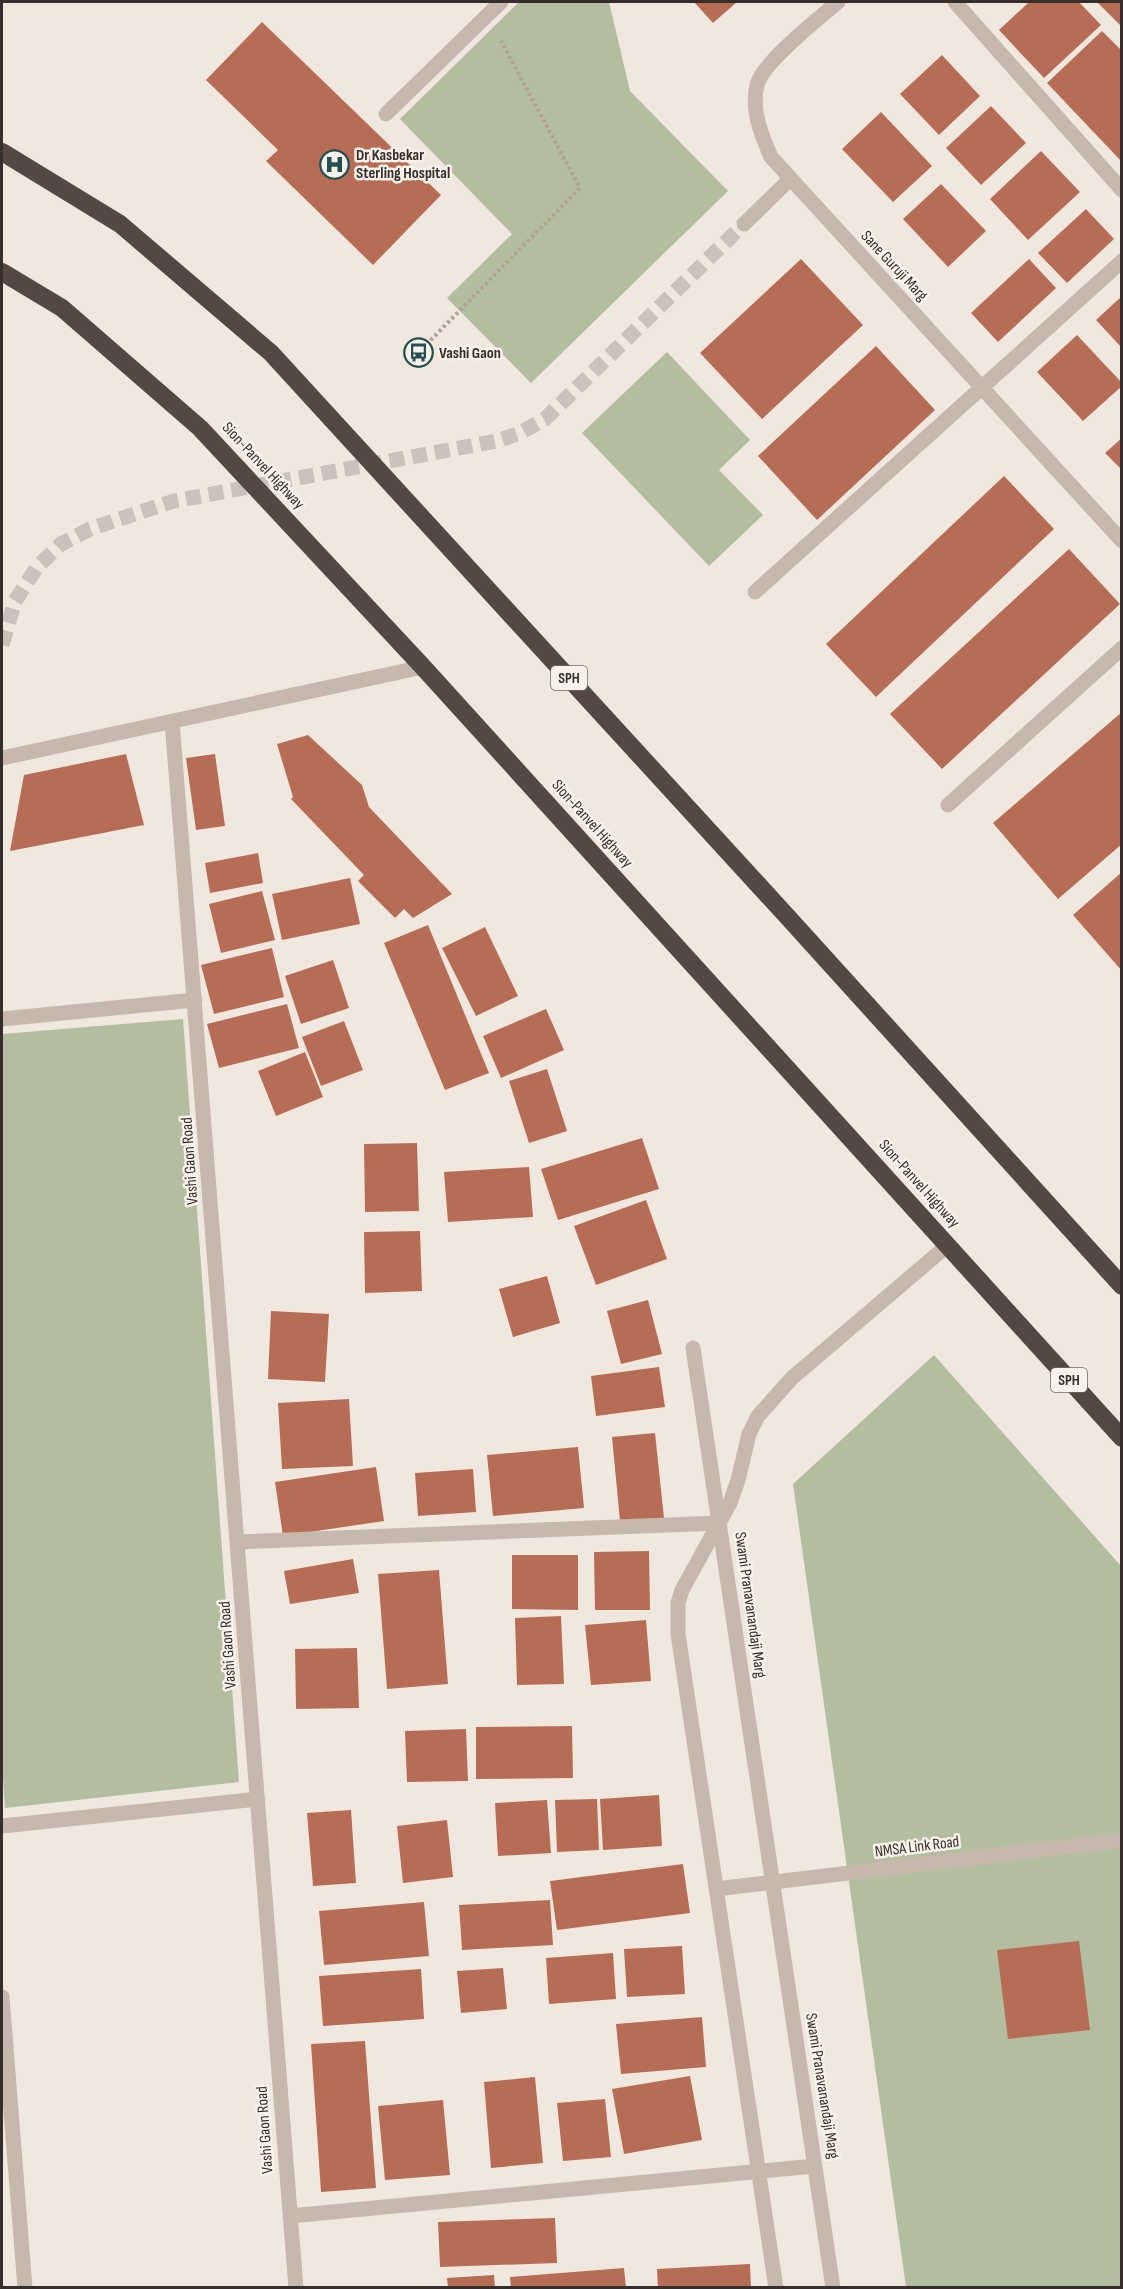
<svg xmlns="http://www.w3.org/2000/svg" width="1123" height="2289" font-family="'Sofia Sans Condensed',sans-serif">
	<style>
		.green { fill: #b3bda0 }
		.building { fill: #b76d55 }
		.lines { fill: none; stroke-linecap: round; stroke-linejoin: round }
		.minor-tunnel { stroke: #cbc3bb; stroke-width: 15; stroke-dasharray: 15 8; stroke-linecap: butt }
		.path { stroke: #b2a296; stroke-width: 4; stroke-dasharray: 3 3; stroke-linecap: butt }
		.minor { stroke: #c6b8ac; stroke-width: 15 }
		.highway { stroke: #554842; stroke-width: 18 }
		.labels { text-anchor: middle; dominant-baseline: central; stroke-width: 5; stroke-linejoin: round; paint-order: stroke }
		.shield { fill: #f8f2eb; stroke: #706964; stroke-width: 1.5 }
		.shield-label { font-size: 15px; font-weight: bold; fill: #352e2a }
		.poi-label { font-size: 16px; font-weight: bold; fill: #352e2a; stroke: #f8f2eb; text-anchor: start }
		.street-label { font-size: 16px; fill: #352e2a; stroke: #f8f2eb }
	</style>
	<rect width="100%" height="100%" fill="#f0e8df"/>
	<path class="green" d="M519 2H609L630 91 728 191 531 383 447 298 512 234 400 119Z
		M667 352 750 440 719 470 763 515 709 566 582 433Z
		M183 1019 239 1782 5 1808 2 1762V1034Z
		M934 1355 1121 1566V2287H906L793 1484Z"/>
	<path class="building" d="M694 2H737L713 23Z
		M1029 2H1079L1101 25 1044 78 999 30Z
		M1097 2H1122V27Z
		M262 22 441 195 373 265 266 161 278 150 206 80Z
		M1102 31 1122 51V162L1047 83Z
		M942 55 980 96 939 135 900 94Z
		M991 106 1026 143 981 185 946 148Z
		M881 112 932 166 893 202 842 149Z
		M1041 151 1080 192 1028 240 990 199Z
		M941 184 986 231 948 267 903 219Z
		M1086 209 1114 239 1067 283 1038 253Z
		M801 259 863 325 762 419 700 353Z
		M1029 259 1056 288 998 342 971 313Z
		M1122 296V348L1096 320Z
		M1077 335 1122 383V386L1083 421 1037 372Z
		M876 346 935 410 817 520 758 456Z
		M1122 438V470L1105 453Z
		M1004 476 1054 529 876 697 826 644Z
		M1069 549 1120 604 942 769 890 714Z
		M1122 712V844L1058 899 993 823Z
		M308 735 362 785 369 807 452 894 413 918 404 909 395 918 358 881 364 875 291 799 293 797 277 744Z
		M126 754 144 825 10 851 24 775Z
		M215 754 225 826 196 830 186 758Z
		M258 853 263 883 210 893 205 863Z
		M1122 872V971L1073 915Z
		M350 878 360 924 282 940 272 894Z
		M262 891 275 940 221 953 209 904Z
		M428 925 489 1073 445 1090 384 943Z
		M485 927 518 996 476 1016 442 948Z
		M272 948 284 997 214 1014 201 965Z
		M333 960 349 1008 301 1024 285 976Z
		M287 1004 299 1048 219 1068 207 1024Z
		M546 1009 564 1050 501 1078 483 1036Z
		M344 1021 363 1070 321 1086 302 1037Z
		M305 1052 323 1097 276 1116 258 1071Z
		M547 1069 567 1131 529 1143 509 1081Z
		M642 1138 659 1189 558 1220 541 1169Z
		M417 1143 419 1211 365 1212 364 1144Z
		M529 1167 533 1217 448 1222 444 1172Z
		M646 1200 667 1259 596 1285 574 1226Z
		M420 1231 422 1291 365 1293 364 1232Z
		M547 1276 560 1323 513 1337 499 1289Z
		M648 1300 662 1354 621 1364 607 1311Z
		M271 1311 329 1314 325 1382 268 1379Z
		M659 1367 665 1407 596 1416 591 1376Z
		M349 1399 353 1466 282 1469 278 1403Z
		M655 1433 664 1518 620 1521 612 1437Z
		M578 1447 584 1508 493 1516 487 1455Z
		M376 1467 384 1521 283 1536 275 1482Z
		M473 1469 476 1512 418 1516 415 1473Z
		M649 1551 650 1610H595L594 1552Z
		M512 1555H578V1610L512 1609Z
		M353 1559 359 1593 290 1604 284 1571Z
		M439 1570 448 1684 387 1689 378 1574Z
		M561 1616 564 1684 517 1685 515 1618Z
		M646 1620 651 1681 591 1685 585 1625Z
		M357 1648 359 1708 296 1709 295 1649Z
		M572 1726 573 1778 476 1779V1727Z
		M466 1729 468 1781 407 1782 405 1731Z
		M659 1795 662 1846 603 1850 600 1799Z
		M597 1799 599 1850 557 1852 555 1800Z
		M547 1800 551 1853 498 1856 495 1803Z
		M351 1810 356 1883 313 1886 307 1813Z
		M447 1820 453 1877 403 1883 397 1826Z
		M683 1864 690 1913 557 1930 550 1881Z
		M550 1900 553 1945 462 1950 459 1905Z
		M424 1902 429 1956 324 1965 319 1911Z
		M1079 1941 1090 2030 1008 2039 997 1950Z
		M682 1946 685 1994 627 1997 624 1949Z
		M613 1953 616 1999 549 2004 546 1958Z
		M503 1968 507 2009 461 2013 457 1971Z
		M421 1969 424 2019 323 2026 319 1976Z
		M702 2017 706 2067 621 2074 616 2024Z
		M365 2041 376 2188 321 2192 311 2044Z
		M690 2076 702 2140 624 2154 612 2089Z
		M535 2077 543 2163 491 2168 484 2082Z
		M605 2099 611 2157 563 2161 557 2103Z
		M443 2100 450 2175 385 2180 378 2106Z
		M555 2218 557 2263 440 2267 438 2222Z
		M750 2264 751 2288H658L657 2269Z
		M624 2268 626 2288H511L510 2277Z
		M494 2275 495 2288H448L447 2278Z"/>
	<g class="lines">
		<path class="minor-tunnel" d="M2 645 15 601 37 567 61 544 90 529 174 501 497 441 520 433 545 419 744 224"/>
		<path class="path" d="M418 353 580 188 501 41"/>
		<path class="minor" d="M838 2C819 18 762 63 757 85 751 110 761 134 771 157L1122 541
			M955 2 1122 190
			M386 114 501 2
			M744 224 790 179
			M755 592 1122 261
			M172 721 296 2288
			M2 758 423 667
			M948 805 1122 648
			M2 1019 195 1000
			M693 1348 833 2288
			M238 1542 719 1523
			M2 1826 258 1799
			M716 1889 1122 1840
			M2 1997 25 2288
			M290 2216 815 2166
			M776 2288 678 1634V1603L682 1590 730 1503 738 1480 749 1434 758 1416 792 1378 948 1245"/>
		<path class="highway" d="M2 152 120 224 271 353 785 914 1122 1286
			M2 272 62 308 200 428 423 667 1122 1438"/>
	</g>
	<defs>
		<symbol id="hospital-ring" viewBox="-11 -11 22 22"><circle r="9.5" fill="#f8f2eb" stroke="#244f52" stroke-width="1.5"/><path d="M-5-5h3v3.5h4V-5h3V5h-3V1.5h-4V5h-3Z" fill="#244f52"/></symbol>
		<symbol id="bus-ring" viewBox="-11 -11 22 22"><circle r="9.5" fill="#f8f2eb" stroke="#244f52" stroke-width="1.5"/><path d="M-5-6H5V4H4V6H2V4H-2V6H-4V4H-5ZM-3.5-4V0h7V-4ZM-3.5 1.2v1.5H-2V1.2ZM2 1.2v1.5H3.5V1.2Z" fill="#244f52"/></symbol>
	</defs>
	<g fill-rule="evenodd">
		<use href="#hospital-ring" x="318" y="148" width="33" height="33"/>
		<use href="#bus-ring" x="402" y="336" width="33" height="33"/>
	</g>
	<g class="labels">
		<g class="shield">
			<rect x="551" y="666" width="36" height="24" rx="4.5"/>
			<rect x="1051" y="1368" width="36" height="24" rx="4.5"/>
		</g>
		<g class="shield-label">
			<text x="569" y="678">SPH</text>
			<text x="1069" y="1380">SPH</text>
		</g>
		<g class="poi-label">
			<text x="356" y="155">Dr Kasbekar<tspan x="356" dy="18">Sterling Hospital</tspan></text>
			<text x="439" y="353">Vashi Gaon</text>
		</g>
		<g class="street-label">
			<text transform="translate(894 266) rotate(47)">Sane Guruji Marg</text>
			<text transform="translate(263 466) rotate(47)">Sion-Panvel Highway</text>
			<text transform="translate(592 824) rotate(48)">Sion-Panvel Highway</text>
			<text transform="translate(190 1161) rotate(-94)">Vashi Gaon Road</text>
			<text transform="translate(919 1184) rotate(48)">Sion-Panvel Highway</text>
			<text transform="translate(750 1605) rotate(82)">Swami Pranavanandaji Marg</text>
			<text transform="translate(228 1645) rotate(-94)">Vashi Gaon Road</text>
			<text transform="translate(917 1847) rotate(-7)">NMSA Link Road</text>
			<text transform="translate(822 2086) rotate(81)">Swami Pranavanandaji Marg</text>
			<text transform="translate(265 2130) rotate(-94)">Vashi Gaon Road</text>
		</g>
	</g>
	<rect width="1123" height="2289" fill="none" stroke="#352e2a" stroke-width="6"/>
</svg>
